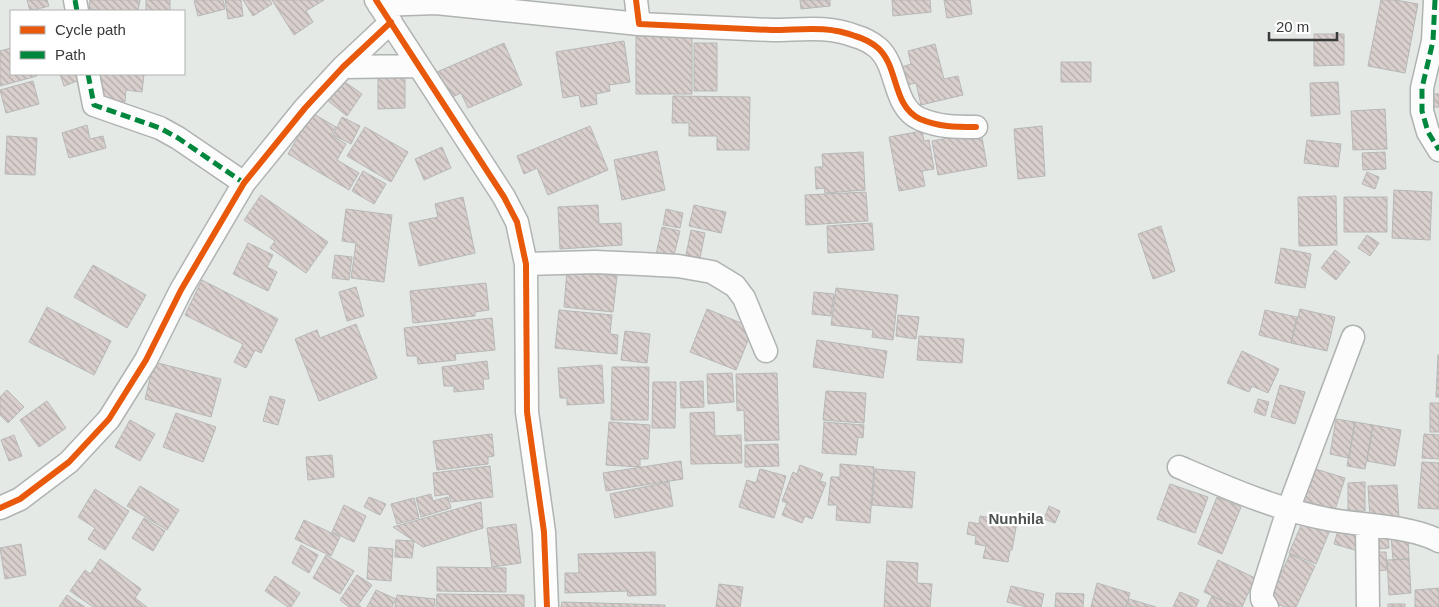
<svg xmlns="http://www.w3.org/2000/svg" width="1439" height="607" font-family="Helvetica,sans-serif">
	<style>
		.building { fill: url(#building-back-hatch); stroke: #b7b8b7 }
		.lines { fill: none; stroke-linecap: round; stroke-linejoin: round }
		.minor-casing { stroke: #afb3b1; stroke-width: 25 }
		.minor { stroke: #fbfcfb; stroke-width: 22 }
		.quiet { stroke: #00873e; stroke-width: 5; stroke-dasharray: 10 5; stroke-linecap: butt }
		.cycleway-casing { stroke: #fff; stroke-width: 9 }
		.cycleway { stroke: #e8590c; stroke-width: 6 }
		.labels { text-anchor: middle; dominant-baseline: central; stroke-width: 4.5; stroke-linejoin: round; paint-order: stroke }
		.quarter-label { font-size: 15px; font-weight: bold; fill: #4d5350; stroke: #fff }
	</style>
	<defs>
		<pattern id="building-back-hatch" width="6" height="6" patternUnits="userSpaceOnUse" patternTransform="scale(1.25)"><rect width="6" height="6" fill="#d9d0ce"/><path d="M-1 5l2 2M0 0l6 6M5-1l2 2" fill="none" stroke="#b1aaa8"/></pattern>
	</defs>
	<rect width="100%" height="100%" fill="#e4e9e6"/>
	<path class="building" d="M27 0H47L49 6 30 11Z
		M90 0H140L138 11H104L89 9Z
		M146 0H170V11H146Z
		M197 0H223L225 9 198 16 194 1Z
		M225 0H241L243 16 228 19Z
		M243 0H270L272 4 253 16Z
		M272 0H324L306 11 313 22 294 35Z
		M800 0H830V6L801 9Z
		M892 0H930L931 12 893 16Z
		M944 0H970L972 14 947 18Z
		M1381 0H1396L1418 4 1405 73 1368 66Z
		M692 34V94H636V35Z
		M1314 34H1344V65L1314 66Z
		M624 41 630 82 609 85 610 91 596 94 597 104 581 107 579 95 563 98 556 52Z
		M504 43 522 85 468 108 461 93 448 99 437 72Z
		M694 43H717V91H694Z
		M935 44 944 79 958 76 963 95 921 105 916 83 906 85 902 67 911 64 908 51Z
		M11 48V74H36L37 76 0 86V51Z
		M1061 62H1091V82H1061Z
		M405 68V108L378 109V69Z
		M60 74H89L90 76 64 86Z
		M92 74H144L142 92 126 90 125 102 97 98Z
		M342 80 362 94 347 116 327 100Z
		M33 81 39 104 6 113 0 90Z
		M1338 82 1340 114 1311 116 1310 83Z
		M1430 94H1439V107H1430Z
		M673 96 750 97 749 150H717V136H689V123H672Z
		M1385 109 1387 149 1353 150 1351 111Z
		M312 113 336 127 331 135 346 144 337 160 359 173 349 190 288 154Z
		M342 117 360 126 351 144 333 135Z
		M87 125 90 139 103 136 106 148 69 158 62 133Z
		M590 126 608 170 548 195 537 168 524 174 517 156Z
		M1042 126 1045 176 1018 179 1014 129Z
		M365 127 408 152 391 182 347 156Z
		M922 131 924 141 929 140 934 169 922 171 925 186 899 191 889 137Z
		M981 132 987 166 938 175 932 141Z
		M7 136 37 138 35 175 5 174Z
		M1307 140 1341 144 1338 167 1304 163Z
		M442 147 451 168 424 180 415 159Z
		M657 151 665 190 622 200 614 160Z
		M863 152 865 190 825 193 824 188 816 189 815 167H823L822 154Z
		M1385 152 1386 169 1363 170 1362 153Z
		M363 171 386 184 374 204 352 191Z
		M1367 172 1379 177 1375 189 1362 184Z
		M1394 190 1432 192 1430 240 1392 238Z
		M866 192 868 221 806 225 805 195Z
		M261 195 328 242 306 273 270 248 275 241 244 220Z
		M1336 196 1337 245 1299 246 1298 197Z
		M463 197 475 253 419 266 409 223 438 217 435 204Z
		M1344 197H1387V232H1344Z
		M598 205 599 224 621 223 622 245 560 249 558 207Z
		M694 205 726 212 721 233 689 226Z
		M346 209 392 215 384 282 351 278 356 243 342 241Z
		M666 209 683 213 680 228 663 225Z
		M872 223 874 250 828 253 827 226Z
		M1161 226 1175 271 1153 279 1138 234Z
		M662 227 680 231 673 259 656 255Z
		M691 230 705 233 700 258 686 255Z
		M1367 235 1379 243 1370 256 1358 248Z
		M248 243 273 255 267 267 277 272 268 291 233 274Z
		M1281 248 1311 254 1305 288 1275 283Z
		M1335 250 1350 262 1336 280 1321 268Z
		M335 255 352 257 349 280 332 278Z
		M93 265 146 295 127 328 74 297Z
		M567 270 617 276 613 312 564 307Z
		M202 280 278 319 261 353 255 350 246 368 234 362 243 344 185 315Z
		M486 283 489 310 475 312V316L413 323 410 291Z
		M356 287 364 316 347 321 339 292Z
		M836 288 898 295 893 340 872 337 873 330 831 325Z
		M814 292 834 294 831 316 812 314Z
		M47 307 111 341 94 375 29 342Z
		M707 309 753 328 736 370 690 352Z
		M1300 309 1335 317 1327 351 1291 343Z
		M559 310 612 315 610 334 618 335 617 354 555 348Z
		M1265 310 1297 317 1291 343 1259 335Z
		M898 315 919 317 916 339 896 336Z
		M492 318 495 350 455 354 456 360 418 364 417 356H407L404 328Z
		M356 324 377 378 319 401 295 339 317 330 320 338Z
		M625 331 650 334 647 363 621 360Z
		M919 336 964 339 962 363 917 360Z
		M817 340 887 351 883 378 813 367Z
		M1242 351 1279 369 1268 393 1252 386 1249 392 1227 383Z
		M1438 355H1439V397H1436Z
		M487 361 489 379H483L484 389 454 392V386H444L442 367Z
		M154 362 221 379 211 417 145 399Z
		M602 365 604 403 567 405V398H560L558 368Z
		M612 367H649L648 420H611Z
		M732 373 734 402 708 404 707 374Z
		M777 373 779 440 745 441 744 410 737 411 736 374Z
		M703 381 704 407 681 408 680 382Z
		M653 382H676L675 428H652Z
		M1280 385 1305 392 1295 424 1271 417Z
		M7 390 24 407 8 423 0 415V397Z
		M826 391 866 393 864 423 823 420Z
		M270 396 285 400 278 425 263 421Z
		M1258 399 1269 402 1265 416 1254 412Z
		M47 401 66 428 39 447 20 420Z
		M1430 403H1439V432H1430Z
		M714 412 715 436 741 435 742 463 691 464 690 413Z
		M176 413 216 427 203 462 163 447Z
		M1336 419 1355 422 1349 458 1330 454Z
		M130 420 155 434 140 461 115 447Z
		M609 422 650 425 648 459H640V467L606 465Z
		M824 422 864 425 863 438 858 437 856 455 822 453Z
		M1355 422 1373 425 1365 469 1347 466Z
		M1373 425 1401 430 1395 466 1367 461Z
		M492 434 494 456 488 457V464L437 470 433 441Z
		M1424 434 1439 435V459L1422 458Z
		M14 435 22 456 9 461 1 440Z
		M778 444 779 466 745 467V445Z
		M332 455 334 477 308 480 306 457Z
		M681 461 683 479 606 491 603 473Z
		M1422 462 1439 463V509L1418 508Z
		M840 464 874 467 870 523 836 520 837 505H828L831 477H840Z
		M800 465 823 474 820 481 826 483 812 519 805 516 802 523 782 515 787 503 782 501 793 472 797 474Z
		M490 466 493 497 451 502 449 494 435 496 433 473Z
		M1309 467 1345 478 1335 510 1300 499Z
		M760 469 786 476 774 518 739 507 747 480 756 483Z
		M875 469 915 472 912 508 872 505Z
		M669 482 673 506 615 518 610 494Z
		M1365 482V511H1348V483Z
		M1170 484 1208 497 1195 533 1157 519Z
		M1397 485 1399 519 1370 520 1368 486Z
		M140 486 179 510 167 530 127 506Z
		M95 489 129 511 105 550 88 539 95 528 78 517Z
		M431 494 433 501 448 497 451 508 421 517 416 498Z
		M369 497 386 504 380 515 364 507Z
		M1217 497 1241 507 1222 554 1198 544Z
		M414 498 419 518 397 524 391 504Z
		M481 502 483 528 423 547 393 527Z
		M344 505 366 516 354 542 332 532Z
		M1049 506 1060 511 1055 523 1044 519Z
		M980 516 1017 522 1012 550H1010L1008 562 983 558 986 546 975 544 976 536 967 534 969 522 979 524Z
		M144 518 165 531 153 551 132 538Z
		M1304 519 1330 530 1316 564 1289 553Z
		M304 520 340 537 331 556 295 539Z
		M516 524 521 563 492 567 487 528Z
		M1340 524 1363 531 1358 551 1334 544Z
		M1388 532 1389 548 1378 549 1377 533Z
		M1408 534 1409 559 1393 560 1391 535Z
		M396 540 414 541 412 558 395 557Z
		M21 544 26 575 5 579 0 548Z
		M301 545 318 555 309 573 292 563Z
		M369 547 393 549 391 581 367 579Z
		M655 552 656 595 628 596 627 591 565 593V573H579L578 554Z
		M1373 552H1386L1387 570 1374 571Z
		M1290 554 1315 566 1296 607H1284L1269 600Z
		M326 555 354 571 340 594 313 578Z
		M100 559 141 589 135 598 147 607H93L70 591 85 570 90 574Z
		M1409 559 1411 593 1389 595 1387 560Z
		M1218 560 1255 578 1242 607H1236L1204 592Z
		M887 561 918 563 917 583 932 584 930 607H884Z
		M437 567 506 568V592L437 591Z
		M357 575 372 585 358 605 361 607H349L340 600Z
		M275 576 300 593 291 607H288L265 591Z
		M1097 583 1130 593 1126 607H1091Z
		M719 584 743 587 740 607H716Z
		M1011 586 1044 594 1041 607H1027L1007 602Z
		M1439 588V607H1415V590Z
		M376 590 396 599 392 607H367Z
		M1180 592 1199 600 1196 607H1173Z
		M1056 593 1084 594 1083 607H1055Z
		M437 594 524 595V607H436Z
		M67 595 85 607H59Z
		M397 595 435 599 434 607H395Z
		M1212 596 1236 607H1207Z
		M1129 599 1156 607H1126Z
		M562 602 665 605V607H561Z
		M1388 604H1405V607H1388Z"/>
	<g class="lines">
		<defs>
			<path id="minor" d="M75 0 77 11
				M376 0 504 197 517 222 526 264 527 412 544 532 547 607
				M636 0 639 24C683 26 727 28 772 30 801 30 826 25 855 36 862 38 872 43 878 48 899 67 892 106 920 119 939 127 955 127 976 127
				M1435 0 1433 41 1422 88V111L1428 132 1439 150
				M379 5 436 3 639 24
				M343 67 419 66
				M88 74 94 105 160 128 178 138 244 183
				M526 264 595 262 641 264 678 266 712 272 735 286 744 298 766 351
				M1179 467C1228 488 1275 509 1327 519 1361 526 1409 525 1439 541
				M0 508 20 499 69 462 109 419 146 360 181 290 244 183 305 108 343 67 391 22
				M1367 525 1368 607
				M1267 607 1262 599V592L1288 510 1353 337"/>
		</defs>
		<use href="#minor" class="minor-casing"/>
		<use href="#minor" class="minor"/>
		<path class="quiet" d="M75 0 77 11
			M1435 0 1433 41 1422 88V111L1428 132 1439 150
			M88 74 94 105 160 128 178 138 244 183"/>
		<defs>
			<path id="cycleway" d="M376 0 504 197 517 222 526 264 527 412 544 532 547 607
				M636 0 639 24C683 26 727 28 772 30 801 30 826 25 855 36 862 38 872 43 878 48 899 67 892 106 920 119 939 127 955 127 976 127
				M0 508 20 499 69 462 109 419 146 360 181 290 244 183 305 108 343 67 391 22"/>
		</defs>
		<use href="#cycleway" class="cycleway-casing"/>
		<use href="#cycleway" class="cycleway"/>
	</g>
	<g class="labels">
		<g class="quarter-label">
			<text x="1016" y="518">Nunhila</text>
		</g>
	</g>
	<rect x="10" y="10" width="175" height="65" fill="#ffffff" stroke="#afb1b0"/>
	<rect x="20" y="26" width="25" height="8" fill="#e8590c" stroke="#afb1b0"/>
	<text x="55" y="35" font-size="15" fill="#383b39">Cycle path</text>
	<rect x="20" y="51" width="25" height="8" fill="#00873e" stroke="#afb1b0"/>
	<text x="55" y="60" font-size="15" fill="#383b39">Path</text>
	<path d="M1269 32v8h68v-8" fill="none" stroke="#383b39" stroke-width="2.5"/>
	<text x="1276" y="32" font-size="15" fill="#383b39" stroke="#ffffff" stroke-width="4" paint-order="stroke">20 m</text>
</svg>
